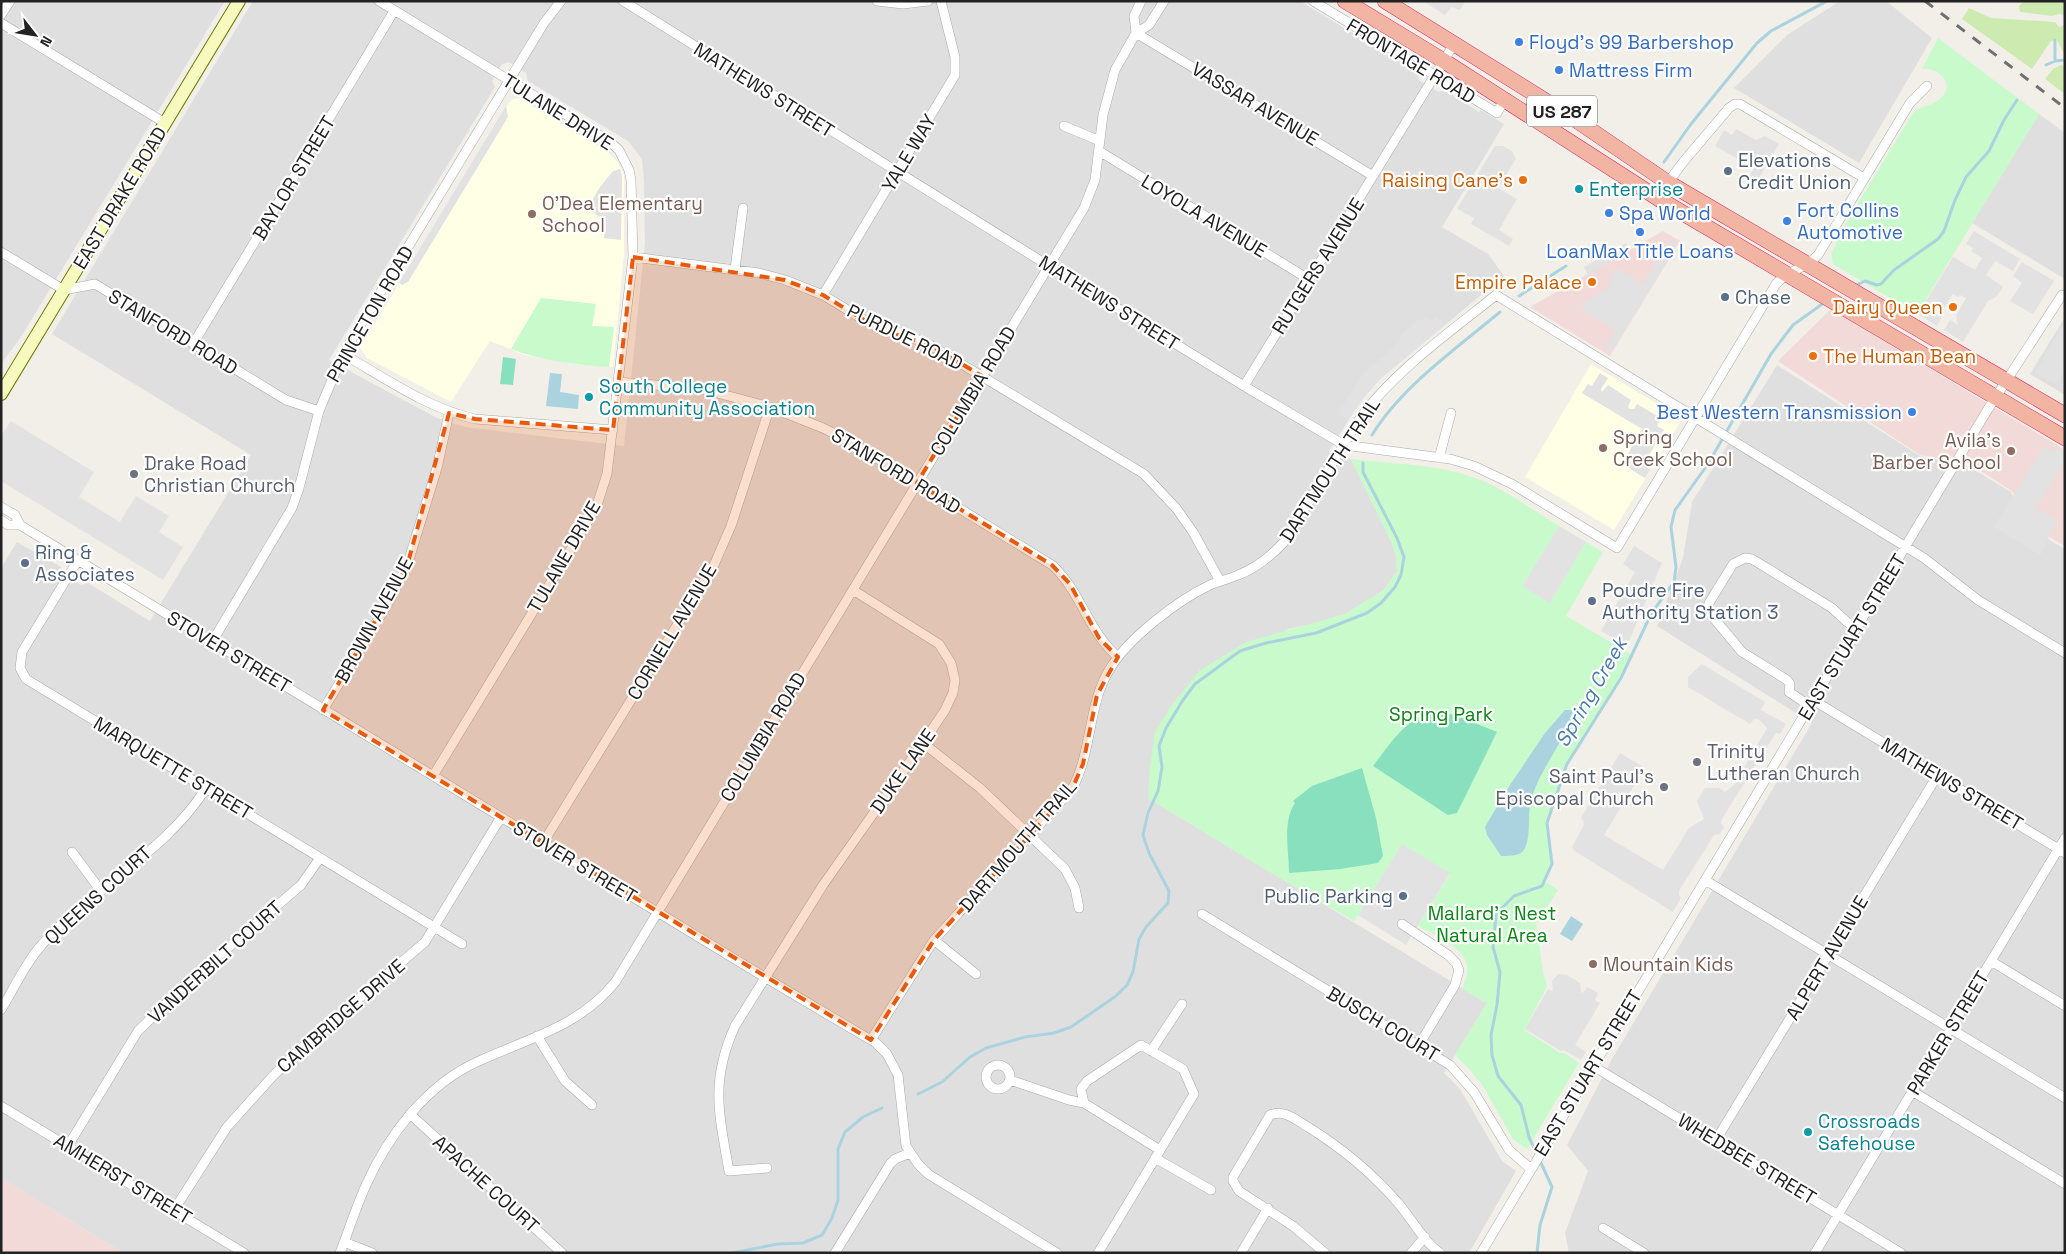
<svg xmlns="http://www.w3.org/2000/svg" width="2066" height="1254" font-family="'Space Grotesk',sans-serif">
	<style>
		.residential { fill: #e0dfdf; fill-rule: evenodd }
		.commercial { fill: #f2dad9 }
		.education { fill: #ffffe5 }
		.grass { fill: #cdebb0 }
		.park { fill: #c8facc }
		.pitch { fill: #88e0be }
		.parking { fill: #e2e2e2 }
		.water { fill: #aad3df }
		.lines { fill: none; stroke-linecap: round; stroke-linejoin: round }
		.stream { stroke: #aad3df; stroke-width: 3 }
		.minor-casing { stroke: #a9a9a9; stroke-width: 10 }
		.secondary-casing { stroke: #707d05; stroke-width: 14 }
		.trunk-casing { stroke: #dc2a67; stroke-width: 16 }
		.minor { stroke: #fff; stroke-width: 9 }
		.secondary { stroke: #f7fabf; stroke-width: 12 }
		.trunk { stroke: #f2b4a3; stroke-width: 15 }
		.rail { stroke: #707070; stroke-width: 3; stroke-dasharray: 10 10; stroke-linecap: butt }
		.marked { fill: #e8590c; fill-opacity: 0.2; stroke: #e8590c; stroke-width: 4; stroke-dasharray: 10 6; stroke-linejoin: round }
		.shop-dot { fill: #3f7fe0; stroke: #fff; stroke-width: 2 }
		.service-dot { fill: #5c6f8a; stroke: #fff; stroke-width: 2 }
		.food-dot { fill: #e8710a; stroke: #fff; stroke-width: 2 }
		.culture-dot { fill: #0f9aa8; stroke: #fff; stroke-width: 2 }
		.education-dot { fill: #8d6e63; stroke: #fff; stroke-width: 2 }
		.worship-dot { fill: #6b7280; stroke: #fff; stroke-width: 2 }
		.labels { text-anchor: middle; dominant-baseline: central; stroke-width: 4.5; stroke-linejoin: round; paint-order: stroke }
		.shield { fill: #fff; stroke: #646464; stroke-width: 1 }
		.shield-label { font-size: 18px; font-weight: bold; fill: #222 }
		.shop-label { font-size: 19px; fill: #366cbe; stroke: #fff; text-anchor: start }
		.street-label { font-size: 19px; fill: #222; stroke: #fff }
		.service-label { font-size: 19px; fill: #4e5e75; stroke: #fff; text-anchor: start }
		.food-label { font-size: 19px; fill: #c56008; stroke: #fff; text-anchor: end }
		.culture-label { font-size: 19px; fill: #0d838f; stroke: #fff; text-anchor: start }
		.education-label { font-size: 19px; fill: #785e54; stroke: #fff; text-anchor: start }
		.worship-label { font-size: 19px; fill: #5b616d; stroke: #fff; text-anchor: start }
		.park-label { font-size: 19px; fill: #0c8416; stroke: #fff }
		.water-label { font-size: 20px; font-style: italic; fill: #4a7aab; stroke: #fff }
	</style>
	<rect width="100%" height="100%" fill="#f2efe9"/>
	<path class="residential" d="M1 1H225L21 337 1 364Z
		M253 1H1300L1418 73 1419 80 1439 92 1444 90 1479 112 1481 110 1504 124 1442 227 1488 254 1504 276 1380 379 1360 402 1329 451 1351 459 1391 541 1396 555 1397 571 1384 590 1345 614 1321 622 1288 629 1148 798 1487 1003 1444 1073 1460 1089 1502 1161 1516 1171 1469 1253H123L1 1178V568L17 542 61 567 62 573 81 585 88 583 150 621 251 455 52 334ZM509 62 526 73 528 81 628 141 642 159 644 181 645 243 624 446 465 427 437 418 329 360 495 87 492 81 502 64Z
		M1840 1H1886L1932 38 1859 163 1734 88 1787 35Z
		M2039 114 2065 133V279L1972 223Z
		M2065 317V395L2030 374Z
		M1777 365 1920 456 1968 466 2011 492 2024 525 2065 549V1253H1569L1565 1233 1588 1171 1567 1145 1612 1059 1812 723 1657 626 1683 558 1692 502Z"/>
	<path class="commercial" d="M1663 231 1680 241 1610 356 1530 307Z
		M1831 309 2065 450V546L2026 524 2013 492 1970 464 1920 455 1778 361Z
		M1 1178 123 1253H1Z"/>
	<path class="education" d="M519 98 609 153 618 163 624 175V254L613 367 573 364 525 355 490 341 451 402 367 358 360 348 508 104 513 99Z
		M1591 364 1682 419 1614 530 1525 477Z"/>
	<path class="grass" d="M2025 1H2065V15L2059 14 2052 16 2020 12 2019 6Z
		M1969 8 1991 18 2055 22 2059 27 2064 25 2065 56 2057 40 2051 41 2032 69 1962 19Z
		M2061 65 2065 66V94L2045 79 2053 69Z"/>
	<path class="park" d="M1938 38 2039 114 1917 314 1833 264 1831 254 1846 223 1913 113C1921 105 1934 106 1941 98 1956 84 1938 67 1922 69Z
		M541 298 596 304 592 326 614 327 609 367C576 365 542 361 511 349Z
		M1351 459C1395 464 1442 464 1483 481 1509 492 1534 511 1559 526L1522 586 1550 603 1586 542 1603 552 1566 616 1631 654 1621 678 1567 763 1546 824 1552 866 1543 880 1558 890 1536 924 1543 972 1547 987 1524 1030 1560 1053H1564L1579 1063 1527 1149 1513 1139 1483 1086 1470 1070 1455 1055 1487 1003 1462 989C1464 984 1466 979 1467 974 1472 949 1435 936 1418 926L1450 874 1402 844 1354 921 1261 867 1148 798 1150 766 1155 732 1171 706 1199 671 1246 642 1345 614 1384 590 1397 571 1396 555 1391 541Z"/>
	<path class="pitch" d="M503 357 516 359 513 385 500 384Z
		M1435 712 1455 715 1497 732 1457 813 1448 815 1373 766C1391 743 1405 718 1435 712Z
		M1362 768 1376 818 1383 856 1378 863 1340 869 1289 873C1289 851 1282 822 1295 803L1293 801 1312 786Z"/>
	<path class="parking" d="M1423 1H1465L1460 10 1451 7 1445 15Z
		M506 106 508 117 408 282 402 285 399 283Z
		M1736 129 1756 140 1765 136 1779 144 1756 183H1746L1754 168 1715 146 1724 130 1732 135Z
		M1495 146H1503L1512 151 1516 159 1498 188 1517 199 1499 230 1513 239 1509 246 1471 224 1474 218 1457 209Z
		M620 169 622 176 621 240 604 238 605 220 587 209 600 187 613 171Z
		M1974 231 2020 259 2013 271 1995 261 1986 275 2003 287 1996 297 1988 301 1963 342 1944 330 1950 320 1958 325 1956 316 1966 298 1960 295 1958 297 1953 294 1944 308 1937 306 1934 311 1942 317 1937 326 1918 314 1953 257 1975 270 1982 258 1971 251 1973 248 1966 244Z
		M1670 240 1677 245 1612 351 1605 347 1615 330 1581 309 1585 302 1609 287 1610 279 1616 268 1643 284Z
		M1626 243 1629 252 1588 275 1584 267Z
		M2022 262 2054 281 2033 314 2010 301 2022 283 2013 276Z
		M1425 317 1432 321 1437 317 1444 325 1380 379 1368 392 1348 420 1338 414 1362 375 1399 342 1401 335 1418 320H1422Z
		M2065 321V370L2056 384 2035 372Z
		M1600 373 1608 378 1601 389 1602 392 1608 385 1631 400 1628 407 1630 409H1634L1637 404 1661 418 1657 426 1664 430 1646 460 1640 456 1636 459 1651 469 1645 478 1622 464 1642 429 1582 393 1588 384 1592 386Z
		M11 421 94 472 79 497 120 522 136 496 169 516 159 532 183 547 163 580 1 481V436Z
		M2044 446 2050 450H2065V461L2036 508 2057 521 2040 555 1994 527Z
		M1559 526 1586 542 1550 603 1522 586Z
		M1634 546 1662 563 1627 646 1601 631 1635 572 1623 564Z
		M1702 664 1765 702 1761 710 1786 724 1780 734 1776 733 1774 736 1722 819 1721 823 1724 827 1720 834 1714 835 1679 891V896L1681 898 1673 912 1573 850 1572 847 1584 825 1583 820 1581 818 1620 753 1645 768 1604 835 1663 870 1689 828 1704 819 1697 801 1705 788H1719L1725 792 1734 785 1767 728 1760 720 1754 719 1750 724 1688 687V677Z
		M1402 844 1450 873 1406 945 1358 915Z
		M1558 974 1567 975 1580 983 1581 992 1583 993 1587 987 1598 993 1595 1000 1600 1003 1575 1045 1586 1052 1581 1060 1564 1050 1561 1051 1525 1029 1548 989 1553 991 1552 981Z"/>
	<path class="water" d="M550 373 562 374 560 392 579 395 578 409 546 406Z
		M1565 710H1573C1565 743 1539 769 1531 801 1527 815 1532 840 1523 851 1519 856 1508 856 1501 856L1487 835 1485 827 1508 788 1545 733Z
		M1571 916 1583 924 1572 941 1560 934Z"/>
	<g class="lines">
		<path class="stream" d="M2055 61V40
			M2046 65 2055 61 2065 60
			M1664 162 1691 124 1757 43 1771 31 1827 1
			M1855 286 1865 281 1877 285 1881 284 1894 270 1938 239 1944 231 1955 200 1966 177 1989 151 2004 120 2017 100
			M1519 296 1566 266
			M1372 435C1401 387 1457 348 1500 312
			M918 1094 942 1082 970 1057 986 1048 1025 1037 1054 1033 1071 1027 1116 996 1127 985 1133 972 1139 939 1146 927 1168 903 1169 891 1149 853 1143 835 1148 813 1158 791 1162 767 1159 746 1166 728 1183 700 1195 684 1240 651 1266 643 1316 633 1367 613 1381 603 1395 587 1401 575 1404 557 1397 538 1363 472V463
			M732 1253 778 1244 803 1243 822 1235 832 1218 838 1200V1149L845 1132 863 1117 882 1108
			M1537 1253 1540 1225 1552 1187 1529 1137 1521 1105 1498 1076 1492 1055 1491 1035 1497 1005 1500 972 1493 947 1496 914 1514 896 1542 886 1552 864 1547 823 1567 764 1621 678 1651 614 1674 582 1676 567 1671 527 1675 510 1708 464 1771 354 1793 325 1825 302"/>
		<defs>
			<path id="minor" d="M379 1 609 141 619 150 629 170 631 180 633 257 607 474 598 502 591 516 433 776
				M623 1 1049 266 1244 386 1344 445 1450 459 1474 466 1512 484 1617 548 1776 284C1787 271 1806 268 1818 255L1910 103 1927 86
				M877 1 903 4 928 1
				M1313 1 1497 113 1504 100
				M1 15 10 1
				M1 23 165 123
				M1136 33 1373 176
				M1136 33 1134 16 1141 1
				M1064 126 1100 141
				M1099 151 1310 280
				M1657 197 1684 161 1729 108 1735 104H1740L1864 178
				M1 252 64 290 95 284 286 400 319 411
				M633 257 759 273 785 280 823 295 879 329 901 333 930 345 1144 474 1176 508 1193 532 1220 581
				M735 269 743 208
				M823 295 955 75V57L941 1
				M193 344 394 11
				M343 354C385 378 427 408 475 419L613 430
				M618 382 702 389 770 407 823 428 847 440 1052 565C1081 591 1088 632 1118 657
				M1244 386 1454 44
				M1439 458 1451 413
				M1 507 15 515 20 525
				M1 520 8 525H20L766 978 876 1043 887 1054 898 1075 906 1146 918 1164 928 1174 1057 1253
				M78 560 22 652 20 668 26 679 462 944
				M212 642 292 508 299 488 319 411 343 354 544 23 561 1
				M1813 700 2065 853
				M1810 706 1789 692 1790 684 1787 680 1742 652 1712 616 1708 609 1709 603 1733 564 1745 558 1752 559 1832 608 1847 622 1857 628
				M323 710 387 605 407 566 437 468 449 413
				M923 743 980 788 1065 869 1075 888 1079 908
				M543 843 714 565 731 526 770 407
				M72 852 101 891
				M1705 880 2065 1098
				M1202 914 1450 1065 1474 1092 1509 1150 1531 1169
				M1402 924 1448 955 1456 963 1459 970 1455 985 1419 1045
				M934 940 976 974
				M1991 961 2065 1006
				M1 1010C13 990 24 966 39 948 88 889 165 854 206 788
				M537 1036 565 1081 592 1105
				M871 1040 934 940 1072 789C1093 751 1087 704 1111 667 1130 637 1178 600 1210 585 1219 581 1229 579 1238 575 1256 568 1271 556 1284 542L1360 418C1396 370 1450 332 1496 295L1906 547 1924 558 1978 600 2065 653
				M1151 1051 1182 1004
				M986 1077a12 12 0 1 1 24 0a12 12 0 1 1-24 0Z
				M1593 1066 1901 1253
				M1010 1080 1069 1100 1084 1103
				M1912 1091 2065 1184
				M1 1106 244 1253
				M410 1114 562 1253
				M1716 1140 1937 776
				M68 1146 138 1031 186 984 301 885 320 858
				M1155 1158 1211 1190
				M767 1168 729 1171C719 1114 710 1081 735 1026L823 885 923 743 945 710 953 693 955 680 951 663 939 644 853 590
				M174 1210 227 1127 272 1077 299 1050 425 942 501 817
				M1603 1228 1644 1253
				M344 1242 372 1253
				M340 1253C349 1230 356 1207 366 1185 389 1134 427 1084 479 1061 529 1038 581 1026 616 981L1084 208 1095 180 1103 115 1115 70 1136 33 1149 25 1164 1
				M835 1253 890 1164 895 1159 910 1153
				M1098 1253 1194 1094 1183 1069 1141 1045 1087 1081 1081 1089 1084 1103 1160 1150
				M1241 1253 1268 1208
				M1325 1253 1293 1226 1239 1191 1233 1181V1177L1270 1115C1285 1109 1296 1120 1308 1127 1342 1148 1372 1173 1398 1203 1412 1219 1423 1241 1440 1253
				M1411 1253 1425 1237
				M1481 1253 1988 409 2062 295 2065 297
				M1815 1253 2065 838"/>
			<path id="secondary" d="M1 394 239 1"/>
			<path id="trunk" d="M1345 1 1444 61 1659 199 2065 438
				M1385 1 1570 116 1667 182 2065 415"/>
		</defs>
		<use href="#minor" class="minor-casing"/>
		<use href="#secondary" class="secondary-casing"/>
		<use href="#trunk" class="trunk-casing"/>
		<use href="#minor" class="minor"/>
		<use href="#secondary" class="secondary"/>
		<use href="#trunk" class="trunk"/>
		<path class="rail" d="M1925 1 2065 108"/>
	</g>
	<path class="marked" d="M633 257 785 280 823 295 879 329 930 345 982 376 917 483 1052 565 1070 584 1099 638 1118 657 1097 695 1083 764 1072 789 934 940 871 1040 323 710 407 566 449 413 475 419 613 430Z"/>
	<g class="shop-dot">
		<circle cx="1519" cy="42" r="5"/>
		<circle cx="1559" cy="70" r="5"/>
		<circle cx="1609" cy="213" r="5"/>
		<circle cx="1787" cy="221" r="5"/>
		<circle cx="1640" cy="232" r="5"/>
		<circle cx="1912" cy="412" r="5"/>
	</g>
	<g class="service-dot">
		<circle cx="1728" cy="171" r="5"/>
		<circle cx="1725" cy="297" r="5"/>
		<circle cx="25" cy="563" r="5"/>
		<circle cx="1592" cy="601" r="5"/>
		<circle cx="1403" cy="896" r="5"/>
	</g>
	<g class="food-dot">
		<circle cx="1523" cy="180" r="5"/>
		<circle cx="1592" cy="282" r="5"/>
		<circle cx="1953" cy="307" r="5"/>
		<circle cx="1813" cy="356" r="5"/>
	</g>
	<g class="culture-dot">
		<circle cx="1579" cy="189" r="5"/>
		<circle cx="589" cy="397" r="5"/>
		<circle cx="1808" cy="1132" r="5"/>
	</g>
	<g class="education-dot">
		<circle cx="532" cy="214" r="5"/>
		<circle cx="1603" cy="448" r="5"/>
		<circle cx="2011" cy="451" r="5"/>
		<circle cx="1593" cy="964" r="5"/>
	</g>
	<g class="worship-dot">
		<circle cx="134" cy="474" r="5"/>
		<circle cx="1697" cy="762" r="5"/>
		<circle cx="1664" cy="787" r="5"/>
	</g>
	<g class="labels">
		<rect class="shield" x="1527" y="95.5" width="70" height="31" rx="4"/>
		<g class="shield-label">
			<text x="1562" y="111">US 287</text>
		</g>
		<g class="shop-label">
			<text x="1529" y="42">Floyd's 99 Barbershop</text>
			<text x="1569" y="70">Mattress Firm</text>
			<text x="1797" y="210">Fort Collins<tspan x="1797" dy="22">Automotive</tspan></text>
			<text x="1619" y="213">Spa World</text>
			<text x="1640" y="251" text-anchor="middle">LoanMax Title Loans</text>
			<text x="1902" y="412" text-anchor="end">Best Western Transmission</text>
		</g>
		<g class="street-label">
			<text transform="translate(1411 61) rotate(31)">FRONTAGE ROAD</text>
			<text transform="translate(764 90) rotate(32)">MATHEWS STREET</text>
			<text transform="translate(1255 104) rotate(31)">VASSAR AVENUE</text>
			<text transform="translate(558 112) rotate(32)">TULANE DRIVE</text>
			<text transform="translate(909 153) rotate(-59)">YALE WAY</text>
			<text transform="translate(294 178) rotate(-59)">BAYLOR STREET</text>
			<text transform="translate(120 198) rotate(-59)">EAST DRAKE ROAD</text>
			<text transform="translate(1204 216) rotate(31)">LOYOLA AVENUE</text>
			<text transform="translate(1318 266) rotate(-58)">RUTGERS AVENUE</text>
			<text transform="translate(1109 303) rotate(32)">MATHEWS STREET</text>
			<text transform="translate(370 314) rotate(-60)">PRINCETON ROAD</text>
			<text transform="translate(173 332) rotate(31)">STANFORD ROAD</text>
			<text transform="translate(905 337) rotate(26)">PURDUE ROAD</text>
			<text transform="translate(973 391) rotate(-59)">COLUMBIA ROAD</text>
			<text transform="translate(1330 470) rotate(-57)">DARTMOUTH TRAIL</text>
			<text transform="translate(896 471) rotate(31)">STANFORD ROAD</text>
			<text transform="translate(564 557) rotate(-60)">TULANE DRIVE</text>
			<text transform="translate(374 620) rotate(-61)">BROWN AVENUE</text>
			<text transform="translate(672 632) rotate(-59)">CORNELL AVENUE</text>
			<text transform="translate(1852 637) rotate(-59)">EAST STUART STREET</text>
			<text transform="translate(229 652) rotate(31)">STOVER STREET</text>
			<text transform="translate(763 737) rotate(-59)">COLUMBIA ROAD</text>
			<text transform="translate(173 768) rotate(31)">MARQUETTE STREET</text>
			<text transform="translate(903 771) rotate(-55)">DUKE LANE</text>
			<text transform="translate(1952 784) rotate(31)">MATHEWS STREET</text>
			<text transform="translate(1018 846) rotate(-49)">DARTMOUTH TRAIL</text>
			<text transform="translate(575 862) rotate(31)">STOVER STREET</text>
			<text transform="translate(98 895) rotate(-42)">QUEENS COURT</text>
			<text transform="translate(1827 958) rotate(-59)">ALPERT AVENUE</text>
			<text transform="translate(215 962) rotate(-42)">VANDERBILT COURT</text>
			<text transform="translate(341 1016) rotate(-41)">CAMBRIDGE DRIVE</text>
			<text transform="translate(1383 1024) rotate(31)">BUSCH COURT</text>
			<text transform="translate(1948 1033) rotate(-59)">PARKER STREET</text>
			<text transform="translate(1588 1073) rotate(-59)">EAST STUART STREET</text>
			<text transform="translate(1747 1159) rotate(31)">WHEDBEE STREET</text>
			<text transform="translate(123 1179) rotate(31)">AMHERST STREET</text>
			<text transform="translate(486 1184) rotate(42)">APACHE COURT</text>
		</g>
		<g class="service-label">
			<text x="1738" y="160">Elevations<tspan x="1738" dy="22">Credit Union</tspan></text>
			<text x="1735" y="297">Chase</text>
			<text x="35" y="552">Ring &amp;<tspan x="35" dy="22">Associates</tspan></text>
			<text x="1602" y="590">Poudre Fire<tspan x="1602" dy="22">Authority Station 3</tspan></text>
			<text x="1393" y="896" text-anchor="end">Public Parking</text>
		</g>
		<g class="food-label">
			<text x="1513" y="180">Raising Cane's</text>
			<text x="1582" y="282">Empire Palace</text>
			<text x="1943" y="307">Dairy Queen</text>
			<text x="1823" y="356" text-anchor="start">The Human Bean</text>
		</g>
		<g class="culture-label">
			<text x="1589" y="189">Enterprise</text>
			<text x="599" y="386">South College<tspan x="599" dy="22">Community Association</tspan></text>
			<text x="1818" y="1121">Crossroads<tspan x="1818" dy="22">Safehouse</tspan></text>
		</g>
		<g class="education-label">
			<text x="542" y="203">O'Dea Elementary<tspan x="542" dy="22">School</tspan></text>
			<text x="1613" y="437">Spring<tspan x="1613" dy="22">Creek School</tspan></text>
			<text x="2001" y="440" text-anchor="end">Avila's<tspan x="2001" dy="22">Barber School</tspan></text>
			<text x="1603" y="964">Mountain Kids</text>
		</g>
		<g class="worship-label">
			<text x="144" y="463">Drake Road<tspan x="144" dy="22">Christian Church</tspan></text>
			<text x="1707" y="751">Trinity<tspan x="1707" dy="22">Lutheran Church</tspan></text>
			<text x="1654" y="776" text-anchor="end">Saint Paul's<tspan x="1654" dy="22">Episcopal Church</tspan></text>
		</g>
		<g class="park-label">
			<text x="1441" y="714">Spring Park</text>
			<text x="1492" y="913">Mallard's Nest<tspan x="1492" dy="22">Natural Area</tspan></text>
		</g>
		<g class="water-label">
			<text transform="translate(1591 692) rotate(-60)">Spring Creek</text>
		</g>
	</g>
	<rect width="2066" height="1254" fill="none" stroke="#222222" stroke-width="5"/>
	<g transform="translate(35 35) rotate(121)" stroke="#ffffff" stroke-width="4" paint-order="stroke">
	<path d="M0-4L9 19L0 12L-9 19Z" fill="#222222"/>
	<text y="-8" font-size="14" font-weight="bold" text-anchor="middle" fill="#222222">N</text>
	</g>
</svg>
